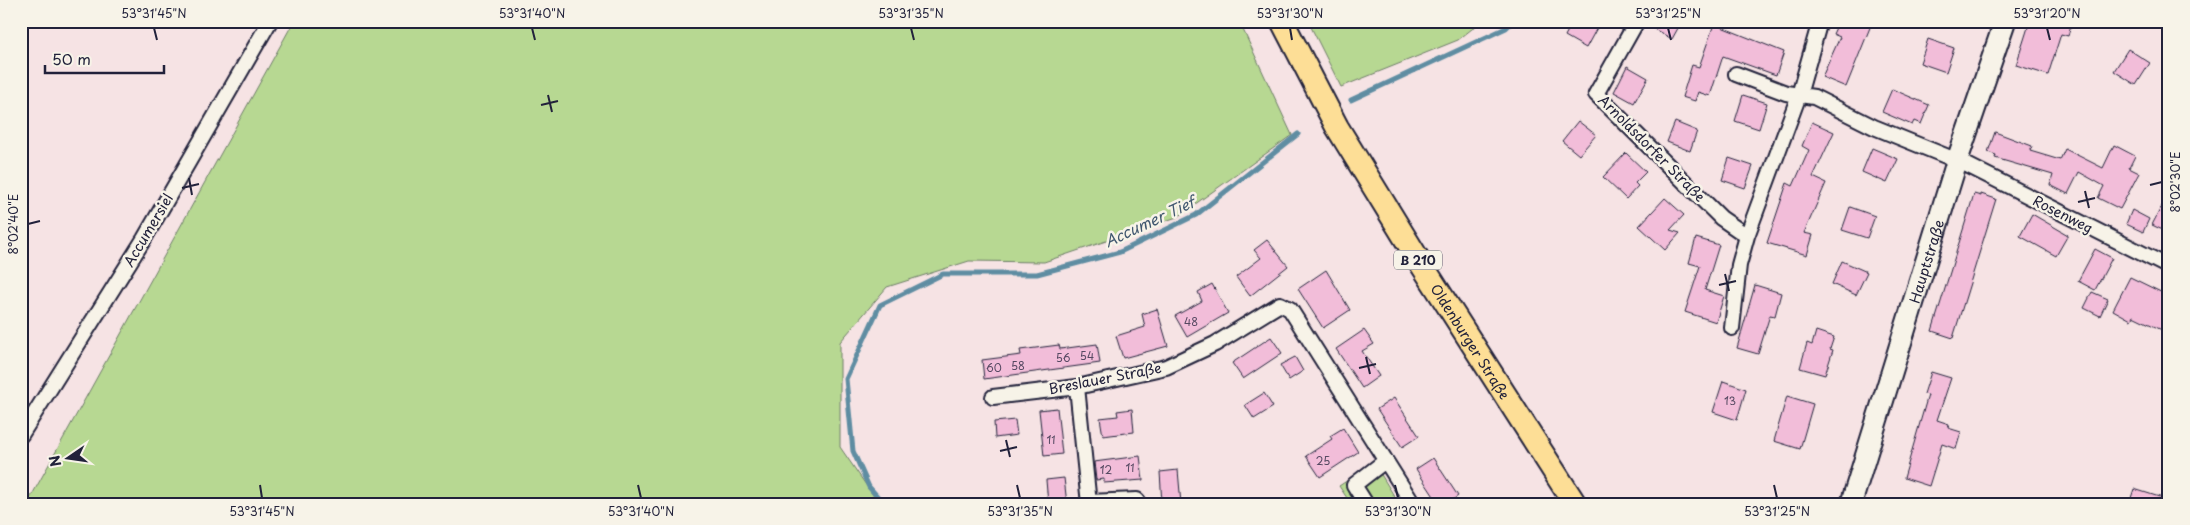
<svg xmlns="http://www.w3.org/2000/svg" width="2190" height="525" font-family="'Playpen Sans',sans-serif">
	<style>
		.green { fill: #b7d892; stroke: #6c7d66 }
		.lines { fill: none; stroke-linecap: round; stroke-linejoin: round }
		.stream { stroke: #5f8da2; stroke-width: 5 }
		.building { fill: #f2bdd9; stroke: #22223b }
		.street-casing { stroke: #22223b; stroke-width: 18 }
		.secondary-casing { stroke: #22223b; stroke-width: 24 }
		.primary-casing { stroke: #22223b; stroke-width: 26 }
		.street { stroke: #f7f3e8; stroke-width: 14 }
		.secondary { stroke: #f7f3e8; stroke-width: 20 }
		.primary { stroke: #fdde96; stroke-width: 22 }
		.ticks { fill: none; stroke: #22223b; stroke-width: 2 }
		.labels { text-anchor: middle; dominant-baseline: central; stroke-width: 5; stroke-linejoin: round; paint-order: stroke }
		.number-label { font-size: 11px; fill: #564962 }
		.shield { fill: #f7f3e8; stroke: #62616f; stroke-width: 1 }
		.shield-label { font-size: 12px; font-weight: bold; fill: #22223b }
		.street-label { font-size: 14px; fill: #22223b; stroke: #f7f3e8 }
		.water-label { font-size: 15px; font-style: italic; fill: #40576f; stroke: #f7f3e8 }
		.neatline { fill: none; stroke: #22223b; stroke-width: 2 }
		.ticks-label { font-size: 12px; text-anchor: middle; fill: #22223b }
	</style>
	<rect width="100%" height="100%" fill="#f6e3e4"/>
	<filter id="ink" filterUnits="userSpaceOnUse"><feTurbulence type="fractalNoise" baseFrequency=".02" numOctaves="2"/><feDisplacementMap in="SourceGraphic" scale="10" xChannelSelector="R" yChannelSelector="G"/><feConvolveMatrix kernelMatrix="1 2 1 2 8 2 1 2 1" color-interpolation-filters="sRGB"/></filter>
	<g filter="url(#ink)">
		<path class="green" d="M294 21H1239L1292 135 1177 217 1044 262 969 261 887 287 840 342V447L879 504H27Z
			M1308 21H1482L1458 40 1341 87Z
			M1374 463 1399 504H1351L1339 486Z"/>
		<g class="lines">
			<path class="stream" d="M1351 100 1506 28 1513 21
				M884 504 869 487 853 451 846 379 880 305 943 274H1037L1120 252 1196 215 1298 134"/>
		</g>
		<path class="building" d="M1573 21H1590L1598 26 1586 48 1565 36Z
			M1646 21H1682L1672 39 1645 24Z
			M1839 21H1863L1871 25 1846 87 1822 77 1840 37 1833 34Z
			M2030 21H2072L2068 36 2061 34 2048 75 2016 65Z
			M1714 24 1784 52 1776 75 1723 56 1710 96 1698 92 1695 101 1682 97 1692 65 1699 67Z
			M1928 39 1954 48 1946 72 1920 63Z
			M2128 49 2150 63 2136 85 2114 71Z
			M1627 66 1648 78 1634 103 1614 92Z
			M1892 89 1929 105 1921 124 1914 121 1912 125 1882 112Z
			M1743 95 1767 103 1759 129 1735 121Z
			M1578 121 1596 135 1579 155 1562 141Z
			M1675 122 1697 131 1690 151 1667 142Z
			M1812 122 1834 132 1813 177 1826 183 1804 233 1813 235 1807 255 1767 243 1787 183 1793 186 1809 150 1802 146Z
			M1995 132 2032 146 2030 151 2060 160 2065 149 2103 168 2114 145 2135 156 2129 168 2139 173 2120 209 2098 198 2104 186 2079 172 2068 194 2050 185 2053 175 1995 158 1996 155 1988 152Z
			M1872 148 1898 159 1887 183 1862 172Z
			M1626 153 1646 172 1635 183 1638 186 1626 199 1603 177Z
			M1729 158 1753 166 1745 188 1722 180Z
			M2169 192V233L2152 225Z
			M1974 194 1981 196V194L1996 199 1953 338 1932 331Z
			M1665 198 1684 215 1670 230 1680 233 1665 250 1639 226Z
			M1850 207 1875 216 1867 238 1842 230Z
			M2132 210 2149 219 2143 232 2126 224Z
			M2032 214 2068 235 2056 256 2020 236Z
			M1696 238 1719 245 1705 290 1724 296 1716 322 1685 312 1700 266 1689 263Z
			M1267 240 1288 266 1250 296 1236 277 1261 258 1254 250Z
			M2095 249 2112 258 2095 290 2078 281Z
			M1842 261 1867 272 1856 295 1832 284Z
			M1326 270 1350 310 1323 328 1298 289Z
			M2130 277 2169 296V320L2164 331 2133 316 2131 320 2113 310Z
			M1212 284 1228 313 1187 337 1175 316 1202 301 1198 292Z
			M1755 285 1781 293 1775 316 1770 315 1758 354 1737 348Z
			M2092 292 2108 299 2100 316 2084 308Z
			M1157 309 1168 346 1123 358 1116 336 1145 327 1142 314Z
			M1364 330 1374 344 1362 351 1379 376 1362 388 1336 349Z
			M1816 331 1834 337 1830 349 1833 350 1825 375 1800 368 1807 343 1812 345Z
			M1271 337 1282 353 1243 379 1232 363Z
			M1097 344 1100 363 984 379 982 360 1021 355 1020 350 1059 345 1060 349Z
			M1295 357 1303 371 1289 380 1280 365Z
			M1931 372 1951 378 1937 420 1949 424 1948 428 1961 432 1956 449 1942 444 1929 486 1904 478 1928 395 1924 394Z
			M1723 381 1746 389 1737 420 1713 412Z
			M1264 393 1273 407 1254 419 1245 405Z
			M1787 396 1813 404 1800 449 1774 441Z
			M1394 398 1419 436 1402 447 1377 409Z
			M1057 408 1062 454 1044 456 1039 410Z
			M1132 409 1134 432 1103 436 1100 418 1118 416 1117 411Z
			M1015 420 1017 435 995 438 994 422Z
			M1343 428 1358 452 1320 477 1306 456 1332 439 1330 436Z
			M1140 456 1143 480 1104 483V479L1096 480 1094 462Z
			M1433 458 1458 496 1447 504H1439L1416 469Z
			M1178 470 1181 504H1162L1160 472Z
			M1064 478 1067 504H1048L1046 480Z
			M2134 489 2169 500V504H2129Z"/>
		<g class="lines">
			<defs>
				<path id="street" d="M1637 21 1596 94 1721 218 1747 236 1739 265 1732 328
					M1736 74 1786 93 1814 97 1874 127 1963 163 2169 267
					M1747 236 1799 95 1820 21
					M1077 387 1089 504
					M993 397 1077 387 1166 367 1215 344 1280 304 1290 309 1413 504
					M21 435 144 239 270 21
					M1088 502 1137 500 1140 504
					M1366 504 1354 485 1385 461"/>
				<g id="secondary">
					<path id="s1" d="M1851 504 1957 161 2005 21"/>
				</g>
				<g id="primary">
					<path id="s2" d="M1282 21 1337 127 1418 259 1575 504"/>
				</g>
			</defs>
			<use href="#street" class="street-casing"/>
			<use href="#secondary" class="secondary-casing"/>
			<use href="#primary" class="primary-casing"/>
			<use href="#street" class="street"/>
			<use href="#secondary" class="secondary"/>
			<use href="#primary" class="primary"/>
		</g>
	</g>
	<path class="ticks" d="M154 28 157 40M532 28 535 40M911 28 914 40M1290 28 1292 40M1668 28 1671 40M2047 28 2050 40M548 95 552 112M541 105 558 101M189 178 192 195M2150 185 2162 182M182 188 199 184M2085 191 2089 208M2078 202 2095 198M28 224 40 221M1725 274 1729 291M1719 285 1736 281M1366 357 1370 374M1359 368 1376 364M1006 440 1010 457M1000 451 1017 447M260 485 262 498M638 485 641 498M1017 485 1020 498M1395 485 1398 498M1774 485 1777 498"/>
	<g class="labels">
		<g class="number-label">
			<text x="1191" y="321">48</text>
			<text x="1087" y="355">54</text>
			<text x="1063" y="357">56</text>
			<text x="1018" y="365">58</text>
			<text x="994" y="367">60</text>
			<text x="1730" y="400">13</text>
			<text x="1051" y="439">11</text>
			<text x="1323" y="460">25</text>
			<text x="1130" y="467">11</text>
			<text x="1106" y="469">12</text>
		</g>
		<rect class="shield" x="1394" y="250.5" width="48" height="19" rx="4"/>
		<g class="shield-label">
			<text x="1418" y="260">B 210</text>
		</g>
		<g class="street-label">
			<text transform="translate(1652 148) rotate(45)">Arnoldsdorfer Straße</text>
			<text transform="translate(2063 214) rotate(27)">Rosenweg</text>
			<text transform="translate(148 230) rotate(-59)">Accumersiel</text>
			<text stroke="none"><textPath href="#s1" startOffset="254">Hauptstraße</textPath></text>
			<text stroke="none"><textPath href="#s2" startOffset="372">Oldenburger Straße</textPath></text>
			<text transform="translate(1105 378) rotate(-11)">Breslauer Straße</text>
		</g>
		<g class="water-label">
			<text transform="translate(1149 221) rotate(-25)">Accumer Tief</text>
		</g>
	</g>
	<rect width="2190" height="525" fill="none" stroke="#f7f3e8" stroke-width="55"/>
	<g transform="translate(68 458) rotate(257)" stroke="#f7f3e8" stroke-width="4" paint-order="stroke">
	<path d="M0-4L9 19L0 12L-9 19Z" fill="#22223b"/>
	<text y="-8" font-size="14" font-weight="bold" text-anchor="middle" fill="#22223b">N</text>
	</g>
	<path d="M45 65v8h119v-8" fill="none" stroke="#22223b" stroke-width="2.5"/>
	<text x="52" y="65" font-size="15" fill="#22223b" stroke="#f7f3e8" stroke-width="4" paint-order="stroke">50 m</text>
	<rect x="28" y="28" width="2134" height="470" class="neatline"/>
	<g class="ticks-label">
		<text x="154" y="18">53°31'45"N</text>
		<text x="532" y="18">53°31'40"N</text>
		<text x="911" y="18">53°31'35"N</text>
		<text x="1290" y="18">53°31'30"N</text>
		<text x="1668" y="18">53°31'25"N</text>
		<text x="2047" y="18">53°31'20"N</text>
		<text transform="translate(2176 182) rotate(-90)" y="4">8°02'30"E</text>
		<text transform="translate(14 224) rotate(-90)" y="4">8°02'40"E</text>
		<text x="262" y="516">53°31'45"N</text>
		<text x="641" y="516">53°31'40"N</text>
		<text x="1020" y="516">53°31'35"N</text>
		<text x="1398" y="516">53°31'30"N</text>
		<text x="1777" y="516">53°31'25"N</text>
	</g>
</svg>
